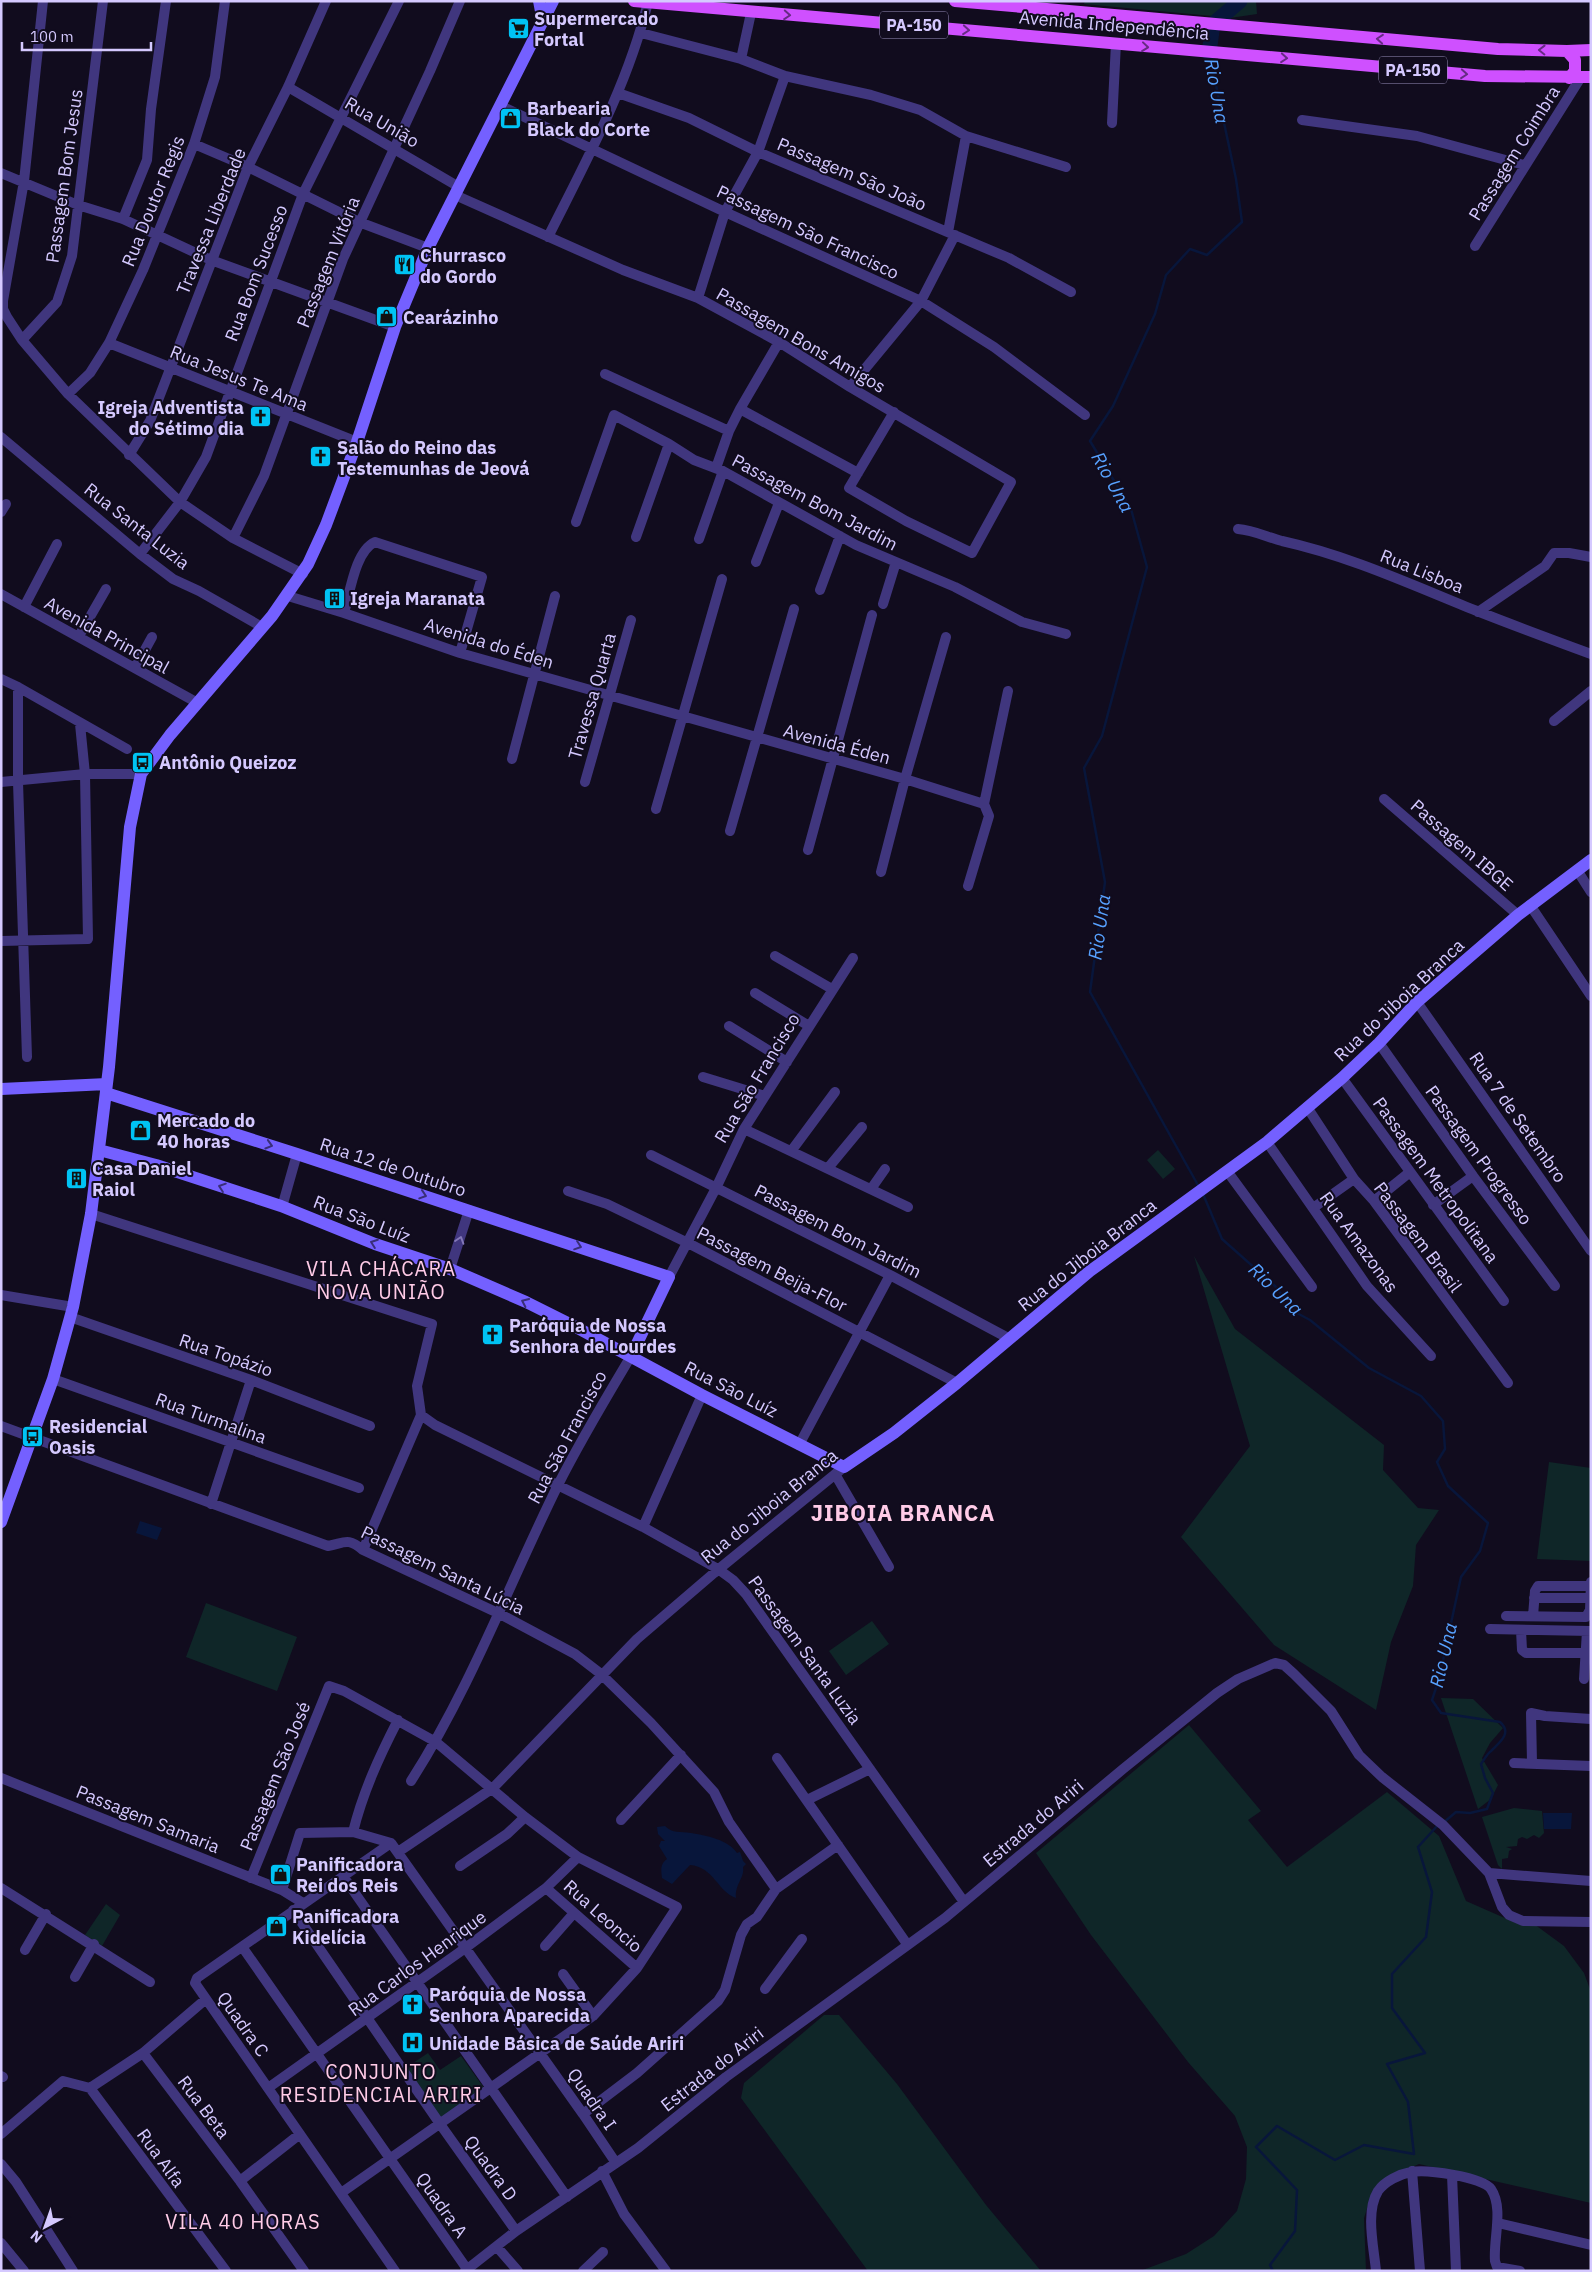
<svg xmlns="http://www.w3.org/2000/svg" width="1592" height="2272" font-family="'IBM Plex Sans',sans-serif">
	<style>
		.green { fill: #0f2628 }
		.water { fill: #08163b }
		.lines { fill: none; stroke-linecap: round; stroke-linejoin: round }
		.stream { stroke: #08163b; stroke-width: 2.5 }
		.river { stroke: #08163b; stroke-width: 15 }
		.street { stroke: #40367e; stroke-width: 10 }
		.secondary { stroke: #7460ff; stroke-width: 12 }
		.primary { stroke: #cf50ff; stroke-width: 12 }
		.oneway { stroke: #662b83 }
		.oneway2 { stroke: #392e78 }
		.oneway3 { stroke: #8378b8 }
		.labels { text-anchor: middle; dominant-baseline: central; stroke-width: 4; stroke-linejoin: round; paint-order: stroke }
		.shield { fill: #110c1e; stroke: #9a90bc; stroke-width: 1 }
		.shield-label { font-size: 16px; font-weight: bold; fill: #d5c9ff }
		.poi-label { font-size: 18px; font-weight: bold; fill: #d5c9ff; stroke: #110c1e; text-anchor: start }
		.street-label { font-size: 18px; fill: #d5c9ff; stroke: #110c1e }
		.water-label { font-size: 19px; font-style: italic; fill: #57a1ff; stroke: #110c1e }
		.quarter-label { font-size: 20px; letter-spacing: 1px; fill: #ffcbe7; stroke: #110c1e }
		.district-label { font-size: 22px; font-weight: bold; letter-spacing: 1px; fill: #ffcbe7; stroke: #110c1e }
	</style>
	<rect width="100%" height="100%" fill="#110c1e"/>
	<path class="green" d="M1085 1H1256L1257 14 1230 18 1229 2 1212 16 1084 4Z
		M1158 1150 1175 1169 1163 1179 1147 1160Z
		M1194 1256 1235 1329 1384 1445 1383 1470 1418 1508 1439 1510 1416 1545 1413 1586 1391 1642 1376 1710 1274 1645 1181 1537 1250 1446Z
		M1549 1462 1591 1468V1561L1537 1559Z
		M206 1603 297 1637 277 1691 186 1657Z
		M872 1621 889 1644 846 1675 829 1651Z
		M1441 1698 1473 1699 1503 1728 1490 1743 1482 1758 1498 1785 1491 1799 1478 1809Z
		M1189 1725 1261 1811 1248 1820 1287 1867 1387 1792 1439 1836 1466 1901 1516 1923 1534 1924 1564 1946 1584 1973 1591 1992V2203L1419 2164 1391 2176 1371 2196 1364 2218 1366 2271H1140L1186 2254 1214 2236 1237 2211 1246 2179 1247 2147 1235 2116 1188 2062 1091 1935 1036 1853Z
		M1514 1808 1542 1811 1544 1833 1539 1838 1534 1835 1527 1839 1522 1837 1518 1839 1517 1846 1506 1847 1512 1849 1509 1851 1508 1858 1502 1859V1869L1498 1865 1482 1817Z
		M106 1904 120 1915 102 1946 85 1935Z
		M824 2015H839L897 2084 986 2205 1041 2271H868L741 2098 744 2083Z
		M428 2053 440 2070 461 2056 484 2088 441 2121 404 2069Z"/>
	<path class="water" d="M140 1521 162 1528 157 1540 136 1533Z
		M1543 1813H1572L1571 1829H1544Z
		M665 1826C673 1834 680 1831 691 1833 705 1835 729 1840 737 1853L740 1852 743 1861 746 1864 743 1867C745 1878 734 1885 736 1898 717 1891 714 1867 690 1865L672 1884 662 1878C661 1870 660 1864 667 1859L659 1846 661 1841H665L658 1834 657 1827Z"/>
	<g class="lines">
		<path class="stream" d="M1199 1187 1090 992 1105 882 1084 768 1102 736 1147 567 1131 509 1090 441 1113 406 1155 314 1166 275 1190 249 1207 255 1242 222 1236 179 1210 57
			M1203 1194 1222 1239 1275 1286 1295 1312 1310 1320 1369 1368 1421 1396 1443 1421 1445 1449 1437 1462 1448 1486 1488 1523 1480 1551 1461 1577 1439 1679 1432 1700 1441 1713 1500 1722C1513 1733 1499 1743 1491 1751 1487 1754 1484 1760 1481 1764L1485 1778 1493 1793 1487 1809 1470 1813 1456 1812 1443 1823
			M1273 2271 1270 2265 1295 2231 1297 2190 1256 2147 1277 2126 1335 2160 1364 2145 1414 2154 1408 2102 1387 2064 1425 2053 1392 2008V1974L1426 1937 1432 1892 1418 1847 1438 1825"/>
		<path class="river" d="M1209 53 1213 24 1240 1"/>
		<path class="street" d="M43 1 24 181 3 301V309L7 317 22 340 68 394 180 502 233 538 303 574
			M641 33 741 59 785 76 871 95 920 110 966 136 1066 167
			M741 59 751 13
			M288 87 459 187
			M618 93 689 118 758 152 1009 258 1071 292
			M501 106 725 212 921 301 994 347 1085 415
			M1302 120 1417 136 1524 165
			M1112 123 1116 43
			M194 144 248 167 359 222 428 248
			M1 173 78 205 123 219 211 260 395 327
			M455 195 623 270 698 298 779 342 850 387 1011 482 972 553 906 521 849 488 894 412
			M123 219 147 160 151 109 166 1
			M948 232 966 136
			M548 237C586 161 628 85 648 2
			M1475 246 1581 77
			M698 298 725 212 758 152 785 76
			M22 340 57 302 72 256 103 1
			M109 343 357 442
			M605 374 729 431
			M850 387 921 301 955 235
			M68 394 90 373 109 343 143 270 194 144 215 77 225 1
			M740 409 858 473
			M1 437 140 554 173 579 199 591 262 627
			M129 455 150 421 248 167 288 87 326 1
			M716 468 729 431 740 409 779 342
			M1 512 6 504
			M576 522 614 415 669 444 694 460 723 471 856 545 955 587 1022 622 1066 634
			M1238 529C1253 530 1267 537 1282 541 1350 556 1412 585 1477 611 1515 626 1553 640 1591 654
			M636 537 669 444
			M233 538 264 476 343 259 430 71 460 1
			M699 539 723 471
			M140 554 180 502 206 457 303 194 399 1
			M756 562 779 503
			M820 590 840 536
			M1 594 198 703
			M288 596 344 613 460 653 905 779 984 804
			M883 604 896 562
			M24 607 57 544
			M1478 612 1545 566 1554 553H1569L1591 557
			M344 613C350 593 355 551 375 542L482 577 460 653
			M79 636 106 589
			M135 668 152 637
			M1 679 18 687 127 749
			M18 687V782L27 1057
			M1554 721 1591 691
			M512 759 555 596
			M1 782 85 774H141
			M585 782 631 620
			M1384 799 1518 915
			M984 804 1008 691
			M656 809 722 579
			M730 831 794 609
			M808 850 872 615
			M1577 870 1591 892
			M881 872 905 779 946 637
			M968 886 989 816 984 804
			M1530 905 1591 996
			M1 941 88 939 85 774 80 724
			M775 956 832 989
			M755 993 809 1026
			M1417 1002 1591 1251
			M729 1026 787 1062
			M1379 1043 1473 1176 1555 1286
			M703 1077 765 1096
			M1342 1078 1504 1301
			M1307 1107 1354 1179 1374 1201 1508 1383
			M744 1129 908 1207
			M1267 1142 1367 1286 1431 1356
			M792 1150 835 1092
			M651 1155 890 1275 1010 1339
			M828 1168 862 1127
			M1227 1171 1312 1287
			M871 1189 885 1169
			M568 1191 607 1204 688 1243 957 1383
			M1374 1201 1410 1172
			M1433 1205 1473 1176
			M282 1207 297 1154
			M1313 1208 1354 1179
			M91 1214 432 1324 417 1386 421 1415 363 1550
			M450 1269 469 1210
			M669 1277 716 1188 744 1129 853 958
			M1 1295 73 1307
			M70 1317 251 1380 370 1426
			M53 1379 359 1488
			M421 1415 435 1425 643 1527 718 1569 733 1580 746 1594 964 1902
			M1 1426 328 1546C345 1543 347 1537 363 1550L500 1614 575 1654 601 1674 651 1723 714 1792 729 1822 776 1889
			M799 1445 890 1275
			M835 1474 889 1567
			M211 1504 251 1380
			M643 1527 702 1395
			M1534 1598H1590
			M1506 1616 1586 1617 1590 1610 1591 1582
			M1533 1616 1535 1591 1538 1586H1590
			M1490 1629 1591 1631
			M1521 1630 1522 1650 1526 1653H1585
			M1584 1679 1587 1631
			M777 1758 907 1944
			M1514 1763 1591 1766
			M1532 1763 1531 1713 1545 1716 1591 1719
			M1 1778 282 1890 303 1903
			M411 1781C471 1687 509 1584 558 1485 580 1441 606 1398 631 1356
			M807 1800 870 1769
			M621 1820 681 1755
			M353 1832C363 1792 379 1757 398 1720
			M391 1843 197 1978 195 1983 395 2271
			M398 1852 493 1788 637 1639 714 1573 844 1467
			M460 1866 507 1834 525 1817
			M1489 1873 1591 1881
			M343 1876 567 2197
			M251 1878 329 1686 344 1691 436 1742 525 1817 578 1857 677 1907 637 1968 593 2016 341 2193
			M1 1888 150 1982
			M546 1888 637 1968
			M282 1890 300 1833 353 1832 391 1843 583 2114 616 2163
			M293 1910 440 2124 516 2231
			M545 1946 574 1913
			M243 1948 467 2269
			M25 1950 46 1914
			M563 1974 593 2016
			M75 1977 94 1944
			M765 1989 802 1939
			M143 2053 240 2181 304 2271
			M1 2076 3 2077
			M90 2088 226 2271
			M268 2088 464 1949 546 1888 578 1857
			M583 2114 637 2073 718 2001 725 1990 741 1935 747 1924 757 1917 776 1889 838 1845
			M1 2134 63 2081 90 2088 143 2053 206 1999
			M1 2164 16 2182 73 2271
			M602 2171 624 2214 666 2271
			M1412 2171 1420 2271
			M1452 2175 1456 2271
			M240 2181 300 2134
			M1498 2223 1591 2245
			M1 2243 24 2271
			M497 2247 518 2271
			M465 2271 516 2231 638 2148 726 2077 945 1918 1123 1769 1217 1693 1238 1679 1275 1663 1284 1665 1294 1674 1331 1711 1359 1755 1382 1777 1443 1825 1489 1873 1502 1907 1509 1915 1523 1921 1591 1922
			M583 2271 603 2252
			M1376 2271C1374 2248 1365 2212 1378 2191 1385 2181 1400 2174 1411 2172 1426 2169 1483 2177 1491 2189 1504 2208 1493 2240 1495 2261L1497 2267 1520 2271"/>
		<path class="secondary" d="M539 1 543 22
			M1 1089 107 1084
			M106 1093 297 1154 669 1277 631 1356
			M99 1150 156 1165 281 1206 375 1244 450 1269 526 1302 572 1325 702 1395 844 1467 894 1433 957 1383 1090 1271 1267 1142 1342 1078 1379 1043 1417 1002 1518 915 1591 860
			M1 1522 53 1379 73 1307 91 1214 109 1067 130 827 141 774 170 735 272 616 308 564 326 525 357 442 395 327 428 248 553 1"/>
		<path class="primary" d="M634 1 1485 76 1591 77
			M955 1 1498 49 1567 51 1591 50
			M1567 51 1575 60V71L1569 78"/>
	</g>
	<defs><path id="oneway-chevron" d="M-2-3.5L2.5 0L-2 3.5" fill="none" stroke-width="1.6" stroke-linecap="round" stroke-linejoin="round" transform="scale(1.25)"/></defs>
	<g class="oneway">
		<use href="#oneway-chevron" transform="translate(787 15) rotate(4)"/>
		<use href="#oneway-chevron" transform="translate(966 30) rotate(5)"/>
		<use href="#oneway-chevron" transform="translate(1380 39) rotate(-175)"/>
		<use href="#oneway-chevron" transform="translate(1145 47) rotate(6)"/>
		<use href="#oneway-chevron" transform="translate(1542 50) rotate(-179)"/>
		<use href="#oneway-chevron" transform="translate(1284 58) rotate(5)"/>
		<use href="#oneway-chevron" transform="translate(1464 74) rotate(5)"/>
	</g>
	<g class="oneway2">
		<use href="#oneway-chevron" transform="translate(269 1145) rotate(17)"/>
		<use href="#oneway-chevron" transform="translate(222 1187) rotate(-161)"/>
		<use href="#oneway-chevron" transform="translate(423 1195) rotate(18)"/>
		<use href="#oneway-chevron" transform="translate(374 1243) rotate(-160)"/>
		<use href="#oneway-chevron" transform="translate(578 1246) rotate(19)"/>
		<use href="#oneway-chevron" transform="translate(525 1302) rotate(-155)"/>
	</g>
	<use class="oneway3" href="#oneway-chevron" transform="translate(460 1240) rotate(-72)"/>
	<defs>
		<symbol id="supermarket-square" viewBox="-11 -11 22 22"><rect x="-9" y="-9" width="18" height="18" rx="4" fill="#00c3f4" stroke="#110c1e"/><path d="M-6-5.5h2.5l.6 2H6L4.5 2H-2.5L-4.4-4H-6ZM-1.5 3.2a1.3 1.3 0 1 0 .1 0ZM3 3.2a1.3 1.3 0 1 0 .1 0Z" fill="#111"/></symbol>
		<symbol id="shop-square" viewBox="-11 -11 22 22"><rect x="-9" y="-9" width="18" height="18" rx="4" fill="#00c3f4" stroke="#110c1e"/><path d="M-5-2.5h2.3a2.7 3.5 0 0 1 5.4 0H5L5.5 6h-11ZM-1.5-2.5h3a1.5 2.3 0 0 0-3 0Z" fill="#111"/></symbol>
		<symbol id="restaurant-square" viewBox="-11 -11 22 22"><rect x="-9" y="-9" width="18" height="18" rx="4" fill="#00c3f4" stroke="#110c1e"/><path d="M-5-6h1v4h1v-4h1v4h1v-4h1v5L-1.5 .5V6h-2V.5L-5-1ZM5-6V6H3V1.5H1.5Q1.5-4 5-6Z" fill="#111"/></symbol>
		<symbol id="church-square" viewBox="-11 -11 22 22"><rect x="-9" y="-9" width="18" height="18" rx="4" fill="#00c3f4" stroke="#110c1e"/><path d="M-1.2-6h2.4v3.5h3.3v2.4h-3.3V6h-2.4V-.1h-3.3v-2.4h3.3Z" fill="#111"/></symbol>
		<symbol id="building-square" viewBox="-11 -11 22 22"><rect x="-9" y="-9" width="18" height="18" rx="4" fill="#00c3f4" stroke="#110c1e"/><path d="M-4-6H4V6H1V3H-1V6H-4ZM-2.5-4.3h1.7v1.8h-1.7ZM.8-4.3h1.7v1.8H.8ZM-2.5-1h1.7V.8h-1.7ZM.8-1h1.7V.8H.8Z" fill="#111"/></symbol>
		<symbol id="bus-square" viewBox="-11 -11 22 22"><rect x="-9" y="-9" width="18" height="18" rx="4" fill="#00c3f4" stroke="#110c1e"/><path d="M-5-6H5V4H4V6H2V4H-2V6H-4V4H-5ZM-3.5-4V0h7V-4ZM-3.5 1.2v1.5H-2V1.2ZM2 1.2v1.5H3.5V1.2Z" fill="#111"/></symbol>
		<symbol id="hospital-square" viewBox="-11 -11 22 22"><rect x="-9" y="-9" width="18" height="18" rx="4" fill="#00c3f4" stroke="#110c1e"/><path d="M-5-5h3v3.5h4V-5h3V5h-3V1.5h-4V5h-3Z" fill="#111"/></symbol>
	</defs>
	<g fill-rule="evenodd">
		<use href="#supermarket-square" x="506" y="16" width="25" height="25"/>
		<use href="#shop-square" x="498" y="106" width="25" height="25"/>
		<use href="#restaurant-square" x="392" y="252" width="25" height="25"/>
		<use href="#shop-square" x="374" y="304" width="25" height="25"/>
		<use href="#church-square" x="248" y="404" width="25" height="25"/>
		<use href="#church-square" x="308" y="444" width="25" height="25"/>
		<use href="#building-square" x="322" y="586" width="25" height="25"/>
		<use href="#bus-square" x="130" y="750" width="25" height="25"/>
		<use href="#shop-square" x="128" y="1118" width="25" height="25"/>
		<use href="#building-square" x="64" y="1166" width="25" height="25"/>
		<use href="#church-square" x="480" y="1322" width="25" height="25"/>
		<use href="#bus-square" x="20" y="1424" width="25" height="25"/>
		<use href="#shop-square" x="268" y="1862" width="25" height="25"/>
		<use href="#shop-square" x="264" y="1914" width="25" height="25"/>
		<use href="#church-square" x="400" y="1992" width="25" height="25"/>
		<use href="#hospital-square" x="400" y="2030" width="25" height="25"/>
	</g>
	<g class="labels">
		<g class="shield">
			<rect x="880" y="11.5" width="68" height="27" rx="4"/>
			<rect x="1379" y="56.5" width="68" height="27" rx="4"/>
		</g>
		<g class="shield-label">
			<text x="914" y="25">PA-150</text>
			<text x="1413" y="70">PA-150</text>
		</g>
		<g class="poi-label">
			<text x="534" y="18">Supermercado<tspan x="534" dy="21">Fortal</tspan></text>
			<text x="527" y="108">Barbearia<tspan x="527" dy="21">Black do Corte</tspan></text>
			<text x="420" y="255">Churrasco<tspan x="420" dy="21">do Gordo</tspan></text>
			<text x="403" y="317">Cearázinho</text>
			<text x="244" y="407" text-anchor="end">Igreja Adventista<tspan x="244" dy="21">do Sétimo dia</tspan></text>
			<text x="337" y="447">Salão do Reino das<tspan x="337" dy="21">Testemunhas de Jeová</tspan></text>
			<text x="350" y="598">Igreja Maranata</text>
			<text x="159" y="762">Antônio Queizoz</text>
			<text x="157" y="1120">Mercado do<tspan x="157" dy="21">40 horas</tspan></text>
			<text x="92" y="1168">Casa Daniel<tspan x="92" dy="21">Raiol</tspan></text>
			<text x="509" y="1325">Paróquia de Nossa<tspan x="509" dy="21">Senhora de Lourdes</tspan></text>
			<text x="49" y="1426">Residencial<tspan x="49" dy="21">Oasis</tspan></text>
			<text x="296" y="1864">Panificadora<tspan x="296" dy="21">Rei dos Reis</tspan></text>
			<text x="292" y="1916">Panificadora<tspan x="292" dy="21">Kidelícia</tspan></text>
			<text x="429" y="1994">Paróquia de Nossa<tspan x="429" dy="21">Senhora Aparecida</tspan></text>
			<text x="429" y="2043">Unidade Básica de Saúde Ariri</text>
		</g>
		<g class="street-label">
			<text transform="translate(1114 25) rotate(5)">Avenida Independência</text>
			<text transform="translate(382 122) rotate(30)">Rua União</text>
			<text transform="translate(1514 153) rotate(-58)">Passagem Coimbra</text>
			<text transform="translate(852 174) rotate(23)">Passagem São João</text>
			<text transform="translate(64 176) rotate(-82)">Passagem Bom Jesus</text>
			<text transform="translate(153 201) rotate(-68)">Rua Doutor Regis</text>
			<text transform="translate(211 221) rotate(-68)">Travessa Liberdade</text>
			<text transform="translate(808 232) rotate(25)">Passagem São Francisco</text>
			<text transform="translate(328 262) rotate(-68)">Passagem Vitória</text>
			<text transform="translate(256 273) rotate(-69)">Rua Bom Sucesso</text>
			<text transform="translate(801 340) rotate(30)">Passagem Bons Amigos</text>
			<text transform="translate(239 378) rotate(22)">Rua Jesus Te Ama</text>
			<text transform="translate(815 502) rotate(28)">Passagem Bom Jardim</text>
			<text transform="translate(137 526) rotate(38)">Rua Santa Luzia</text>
			<text transform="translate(1422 571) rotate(22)">Rua Lisboa</text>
			<text transform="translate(107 635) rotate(29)">Avenida Principal</text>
			<text transform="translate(489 643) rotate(17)">Avenida do Éden</text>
			<text transform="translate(592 696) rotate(-74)">Travessa Quarta</text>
			<text transform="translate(837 744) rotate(15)">Avenida Éden</text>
			<text transform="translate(1462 845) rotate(41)">Passagem IBGE</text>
			<text transform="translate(1399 1000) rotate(-43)">Rua do Jiboia Branca</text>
			<text transform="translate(757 1078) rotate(-59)">Rua São Francisco</text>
			<text transform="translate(1518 1117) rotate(55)">Rua 7 de Setembro</text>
			<text transform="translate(1479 1155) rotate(54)">Passagem Progresso</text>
			<text transform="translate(393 1167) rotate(18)">Rua 12 de Outubro</text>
			<text transform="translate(1436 1180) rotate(54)">Passagem Metropolitana</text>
			<text transform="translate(362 1219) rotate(21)">Rua São Luíz</text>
			<text transform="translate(838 1231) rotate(27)">Passagem Bom Jardim</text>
			<text transform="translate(1418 1237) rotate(53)">Passagem Brasil</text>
			<text transform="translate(1359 1242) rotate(54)">Rua Amazonas</text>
			<text transform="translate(1087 1255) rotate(-38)">Rua do Jiboia Branca</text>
			<text transform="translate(772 1269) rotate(27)">Passagem Beija-Flor</text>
			<text transform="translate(226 1355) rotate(19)">Rua Topázio</text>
			<text transform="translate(731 1389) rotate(27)">Rua São Luíz</text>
			<text transform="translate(211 1418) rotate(20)">Rua Turmalina</text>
			<text transform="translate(567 1437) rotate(-62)">Rua São Francisco</text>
			<text transform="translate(769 1506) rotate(-39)">Rua do Jiboia Branca</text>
			<text transform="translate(443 1570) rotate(26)">Passagem Santa Lúcia</text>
			<text transform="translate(805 1650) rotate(54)">Passagem Santa Luzia</text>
			<text transform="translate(275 1776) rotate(-68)">Passagem São José</text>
			<text transform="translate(148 1819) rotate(22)">Passagem Samaria</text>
			<text transform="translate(1033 1823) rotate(-40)">Estrada do Ariri</text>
			<text transform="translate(603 1916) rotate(42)">Rua Leoncio</text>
			<text transform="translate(417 1963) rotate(-36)">Rua Carlos Henrique</text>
			<text transform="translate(243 2024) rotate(55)">Quadra C</text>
			<text transform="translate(712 2069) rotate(-38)">Estrada do Ariri</text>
			<text transform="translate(592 2099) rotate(55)">Quadra I</text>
			<text transform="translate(204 2107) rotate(53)">Rua Beta</text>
			<text transform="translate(161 2158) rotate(54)">Rua Alfa</text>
			<text transform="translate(491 2168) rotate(54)">Quadra D</text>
			<text transform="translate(442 2205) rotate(55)">Quadra A</text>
		</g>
		<g class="water-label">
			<text transform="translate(1217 91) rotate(80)">Rio Una</text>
			<text transform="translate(1113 482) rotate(61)">Rio Una</text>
			<text transform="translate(1099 927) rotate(-82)">Rio Una</text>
			<text transform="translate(1276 1289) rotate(44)">Rio Una</text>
			<text transform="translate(1443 1655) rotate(-77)">Rio Una</text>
		</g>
		<g class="quarter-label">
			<text x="381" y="1268">VILA CHÁCARA<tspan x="381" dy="23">NOVA UNIÃO</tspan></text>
			<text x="381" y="2071">CONJUNTO<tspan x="381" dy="23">RESIDENCIAL ARIRI</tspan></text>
			<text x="243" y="2221">VILA 40 HORAS</text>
		</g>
		<g class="district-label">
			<text x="903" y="1512">JIBOIA BRANCA</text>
		</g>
	</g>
	<rect width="1592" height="2272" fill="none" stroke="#d5c9ff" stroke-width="5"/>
	<g transform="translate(45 2227) rotate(221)" stroke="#110c1e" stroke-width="4" paint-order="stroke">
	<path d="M0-4L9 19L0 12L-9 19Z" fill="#d5c9ff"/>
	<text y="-8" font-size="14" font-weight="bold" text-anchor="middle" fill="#d5c9ff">N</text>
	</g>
	<path d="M22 42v8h129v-8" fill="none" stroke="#d5c9ff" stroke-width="2.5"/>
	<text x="30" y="42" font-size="15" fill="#d5c9ff" stroke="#110c1e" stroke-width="4" paint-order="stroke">100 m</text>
</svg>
